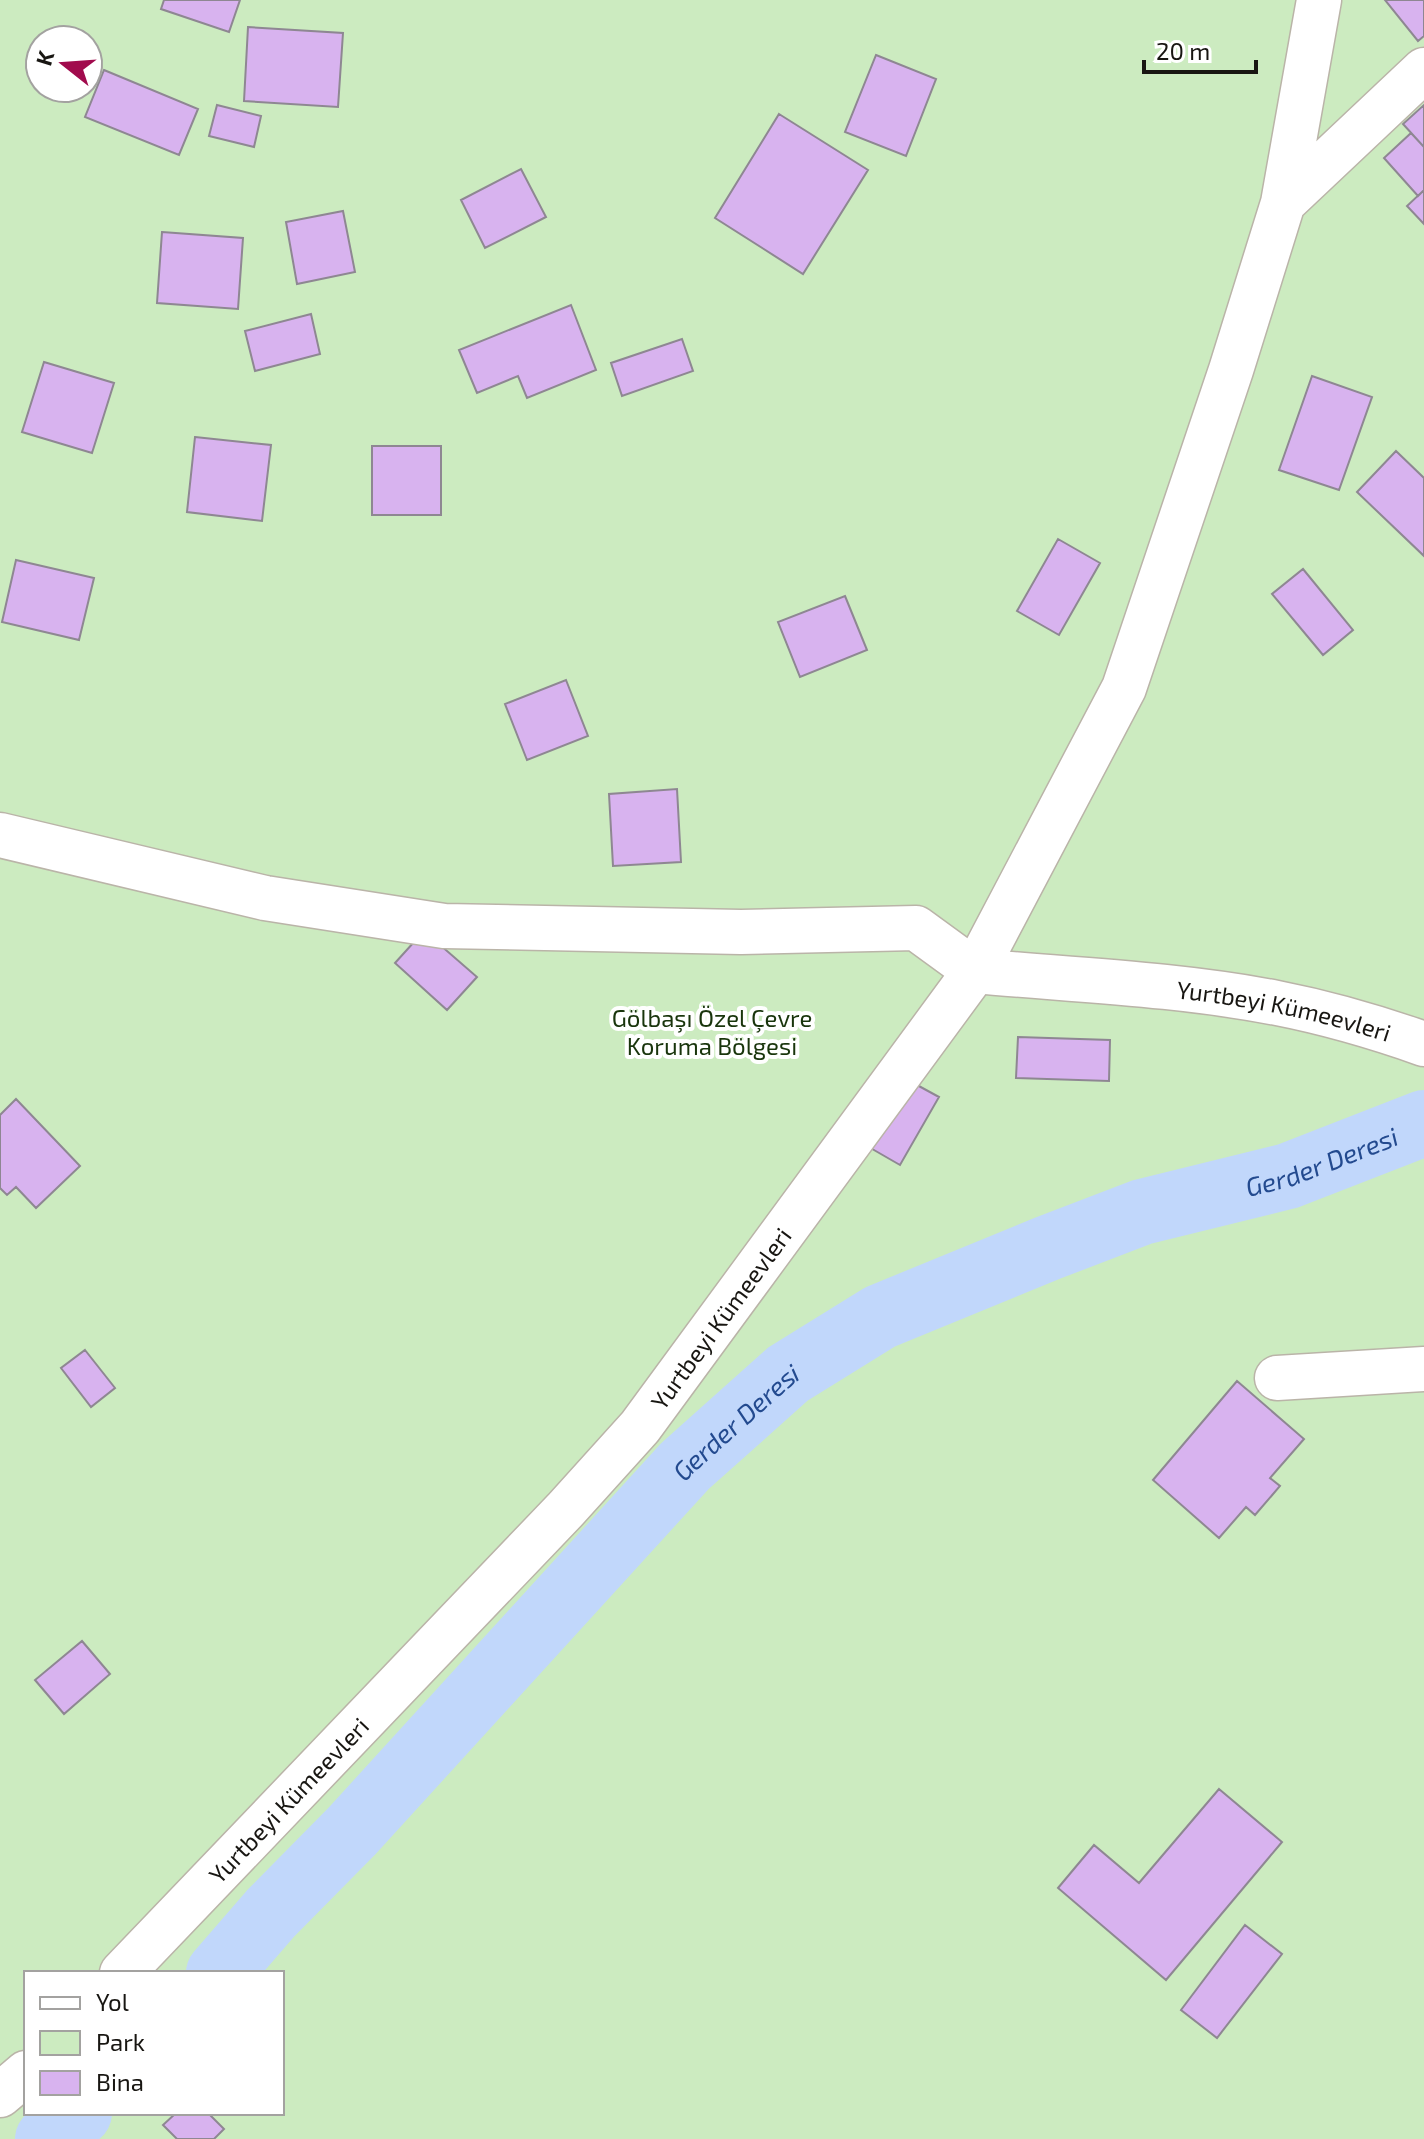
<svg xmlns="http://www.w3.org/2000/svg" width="1424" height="2139" font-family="'Exo 2',sans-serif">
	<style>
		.green { fill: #ccebc0; fill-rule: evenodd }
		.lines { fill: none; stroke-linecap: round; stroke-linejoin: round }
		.river { stroke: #c1d7fb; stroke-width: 66 }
		.building { fill: #d8b3ef; stroke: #8e8792; stroke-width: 2 }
		.street-casing { stroke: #bab4a8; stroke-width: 47 }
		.secondary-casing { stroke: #bab4a8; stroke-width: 47 }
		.street { stroke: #fff; stroke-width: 44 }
		.secondary { stroke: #fff; stroke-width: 44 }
		.labels { text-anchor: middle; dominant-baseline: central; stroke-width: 8; stroke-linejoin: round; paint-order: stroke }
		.street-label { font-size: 24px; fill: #181612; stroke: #fff }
		.park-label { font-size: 24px; fill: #19350c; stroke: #fff }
		.water-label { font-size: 26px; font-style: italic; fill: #234a8f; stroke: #fff }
	</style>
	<rect width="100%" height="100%" fill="#fefaf0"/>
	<path class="green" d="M0 0H1424V2139H0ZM40 40H88V88H40ZM26 1973H282V2113H26Z"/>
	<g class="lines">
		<g class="river">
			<path id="s1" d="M219 1973 271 1913 352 1831 685 1466 788 1374 880 1317 1048 1248 1142 1212 1288 1176 1424 1123"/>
			<path d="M48 2139 79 2113"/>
		</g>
	</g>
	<path class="building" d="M164 0H240L229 32 161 9Z
		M1385 0H1424V36L1418 41Z
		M248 27 343 33 338 107 244 101Z
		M876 55 936 79 906 156 845 132Z
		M104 70 198 109 179 155 85 117Z
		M217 105 261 116 254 147 209 136Z
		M1424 105V147L1403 124Z
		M779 114 868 170 803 274 715 218Z
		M1411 133 1424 147V190L1418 196 1384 158Z
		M521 169 546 217 485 248 461 200Z
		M1424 190V224L1407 206Z
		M343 211 355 272 297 284 286 222Z
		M162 232 243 238 238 309 157 303Z
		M571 305 596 370 527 398 518 376 477 393 459 350Z
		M311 314 320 354 255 371 245 331Z
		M682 339 693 371 622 396 611 363Z
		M44 362 114 383 92 453 22 432Z
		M1312 376 1372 397 1339 490 1279 470Z
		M195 437 271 445 262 521 187 512Z
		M372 446H441V515H372Z
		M1396 451 1424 478V556L1357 492Z
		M1058 539 1100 563 1059 635 1017 611Z
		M16 560 94 578 79 640 2 622Z
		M1303 569 1353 630 1323 655 1272 594Z
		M845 596 867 650 800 677 778 622Z
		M566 680 588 736 527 760 505 704Z
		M677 789 681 862 613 866 609 794Z
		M424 931 477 977 447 1010 395 963Z
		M1018 1037 1110 1040 1109 1081 1016 1078Z
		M906 1079 939 1097 900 1165 867 1146Z
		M16 1099 80 1166 36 1208 16 1187 7 1195 0 1188V1115Z
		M85 1350 115 1388 91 1407 61 1368Z
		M1237 1381 1304 1439 1270 1478 1280 1486 1255 1515 1246 1507 1219 1538 1153 1480Z
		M82 1641 110 1674 64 1714 35 1680Z
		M1219 1789 1282 1842 1166 1980 1058 1888 1094 1845 1139 1883Z
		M1245 1925 1282 1954 1217 2038 1181 2010Z
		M176 2113H208L224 2129 214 2139H177L163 2125Z"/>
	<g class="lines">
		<defs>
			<path id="street" d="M1283 203 1424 70
				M975 971 1124 688 1231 370 1283 203 1319 0
				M1277 1378 1424 1369"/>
			<g id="secondary">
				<path d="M0 835 265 898 444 926 741 932 916 928 975 971"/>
				<path id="s2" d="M975 971C1075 980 1178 984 1277 1003 1328 1013 1376 1027 1424 1044"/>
				<path id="s3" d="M122 1973 566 1509 640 1427 975 971"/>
				<path d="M0 2095 26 2073"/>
			</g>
		</defs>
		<use href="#street" class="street-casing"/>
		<use href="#secondary" class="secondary-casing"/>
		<use href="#street" class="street"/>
		<use href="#secondary" class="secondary"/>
	</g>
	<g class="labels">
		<g class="street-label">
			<text stroke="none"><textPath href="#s2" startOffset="312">Yurtbeyi Kümeevleri</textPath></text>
			<text stroke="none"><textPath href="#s3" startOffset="888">Yurtbeyi Kümeevleri</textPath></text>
			<text stroke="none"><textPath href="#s3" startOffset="240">Yurtbeyi Kümeevleri</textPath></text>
		</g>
		<g class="park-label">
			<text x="712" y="1017">Gölbaşı Özel Çevre<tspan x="712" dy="28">Koruma Bölgesi</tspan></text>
		</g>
		<g class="water-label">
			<text stroke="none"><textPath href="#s1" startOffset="1404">Gerder Deresi</textPath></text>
			<text stroke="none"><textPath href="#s1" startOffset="756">Gerder Deresi</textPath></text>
		</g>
	</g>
	<rect x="24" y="1971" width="260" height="144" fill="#ffffff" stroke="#a3a2a0" stroke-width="2"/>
	<rect x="40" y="1997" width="40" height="12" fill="#ffffff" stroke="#a3a2a0" stroke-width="2"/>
	<text x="96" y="2011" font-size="24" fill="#181612">Yol</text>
	<rect x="40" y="2031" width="40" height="24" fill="#ccebc0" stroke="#a3a2a0" stroke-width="2"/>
	<text x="96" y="2051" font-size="24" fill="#181612">Park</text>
	<rect x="40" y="2071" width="40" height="24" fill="#d8b3ef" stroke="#a3a2a0" stroke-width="2"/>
	<text x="96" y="2091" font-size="24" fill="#181612">Bina</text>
	<g transform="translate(64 64) rotate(287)"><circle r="38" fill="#ffffff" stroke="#a3a2a0" stroke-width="2"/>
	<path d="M0-6L14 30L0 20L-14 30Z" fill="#a10b4d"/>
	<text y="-12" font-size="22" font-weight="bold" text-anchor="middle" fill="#181612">K</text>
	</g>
	<path d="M1144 60v12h112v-12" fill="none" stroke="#181612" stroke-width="4"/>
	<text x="1156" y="60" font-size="24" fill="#181612" stroke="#ffffff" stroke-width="6" paint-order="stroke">20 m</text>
</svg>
